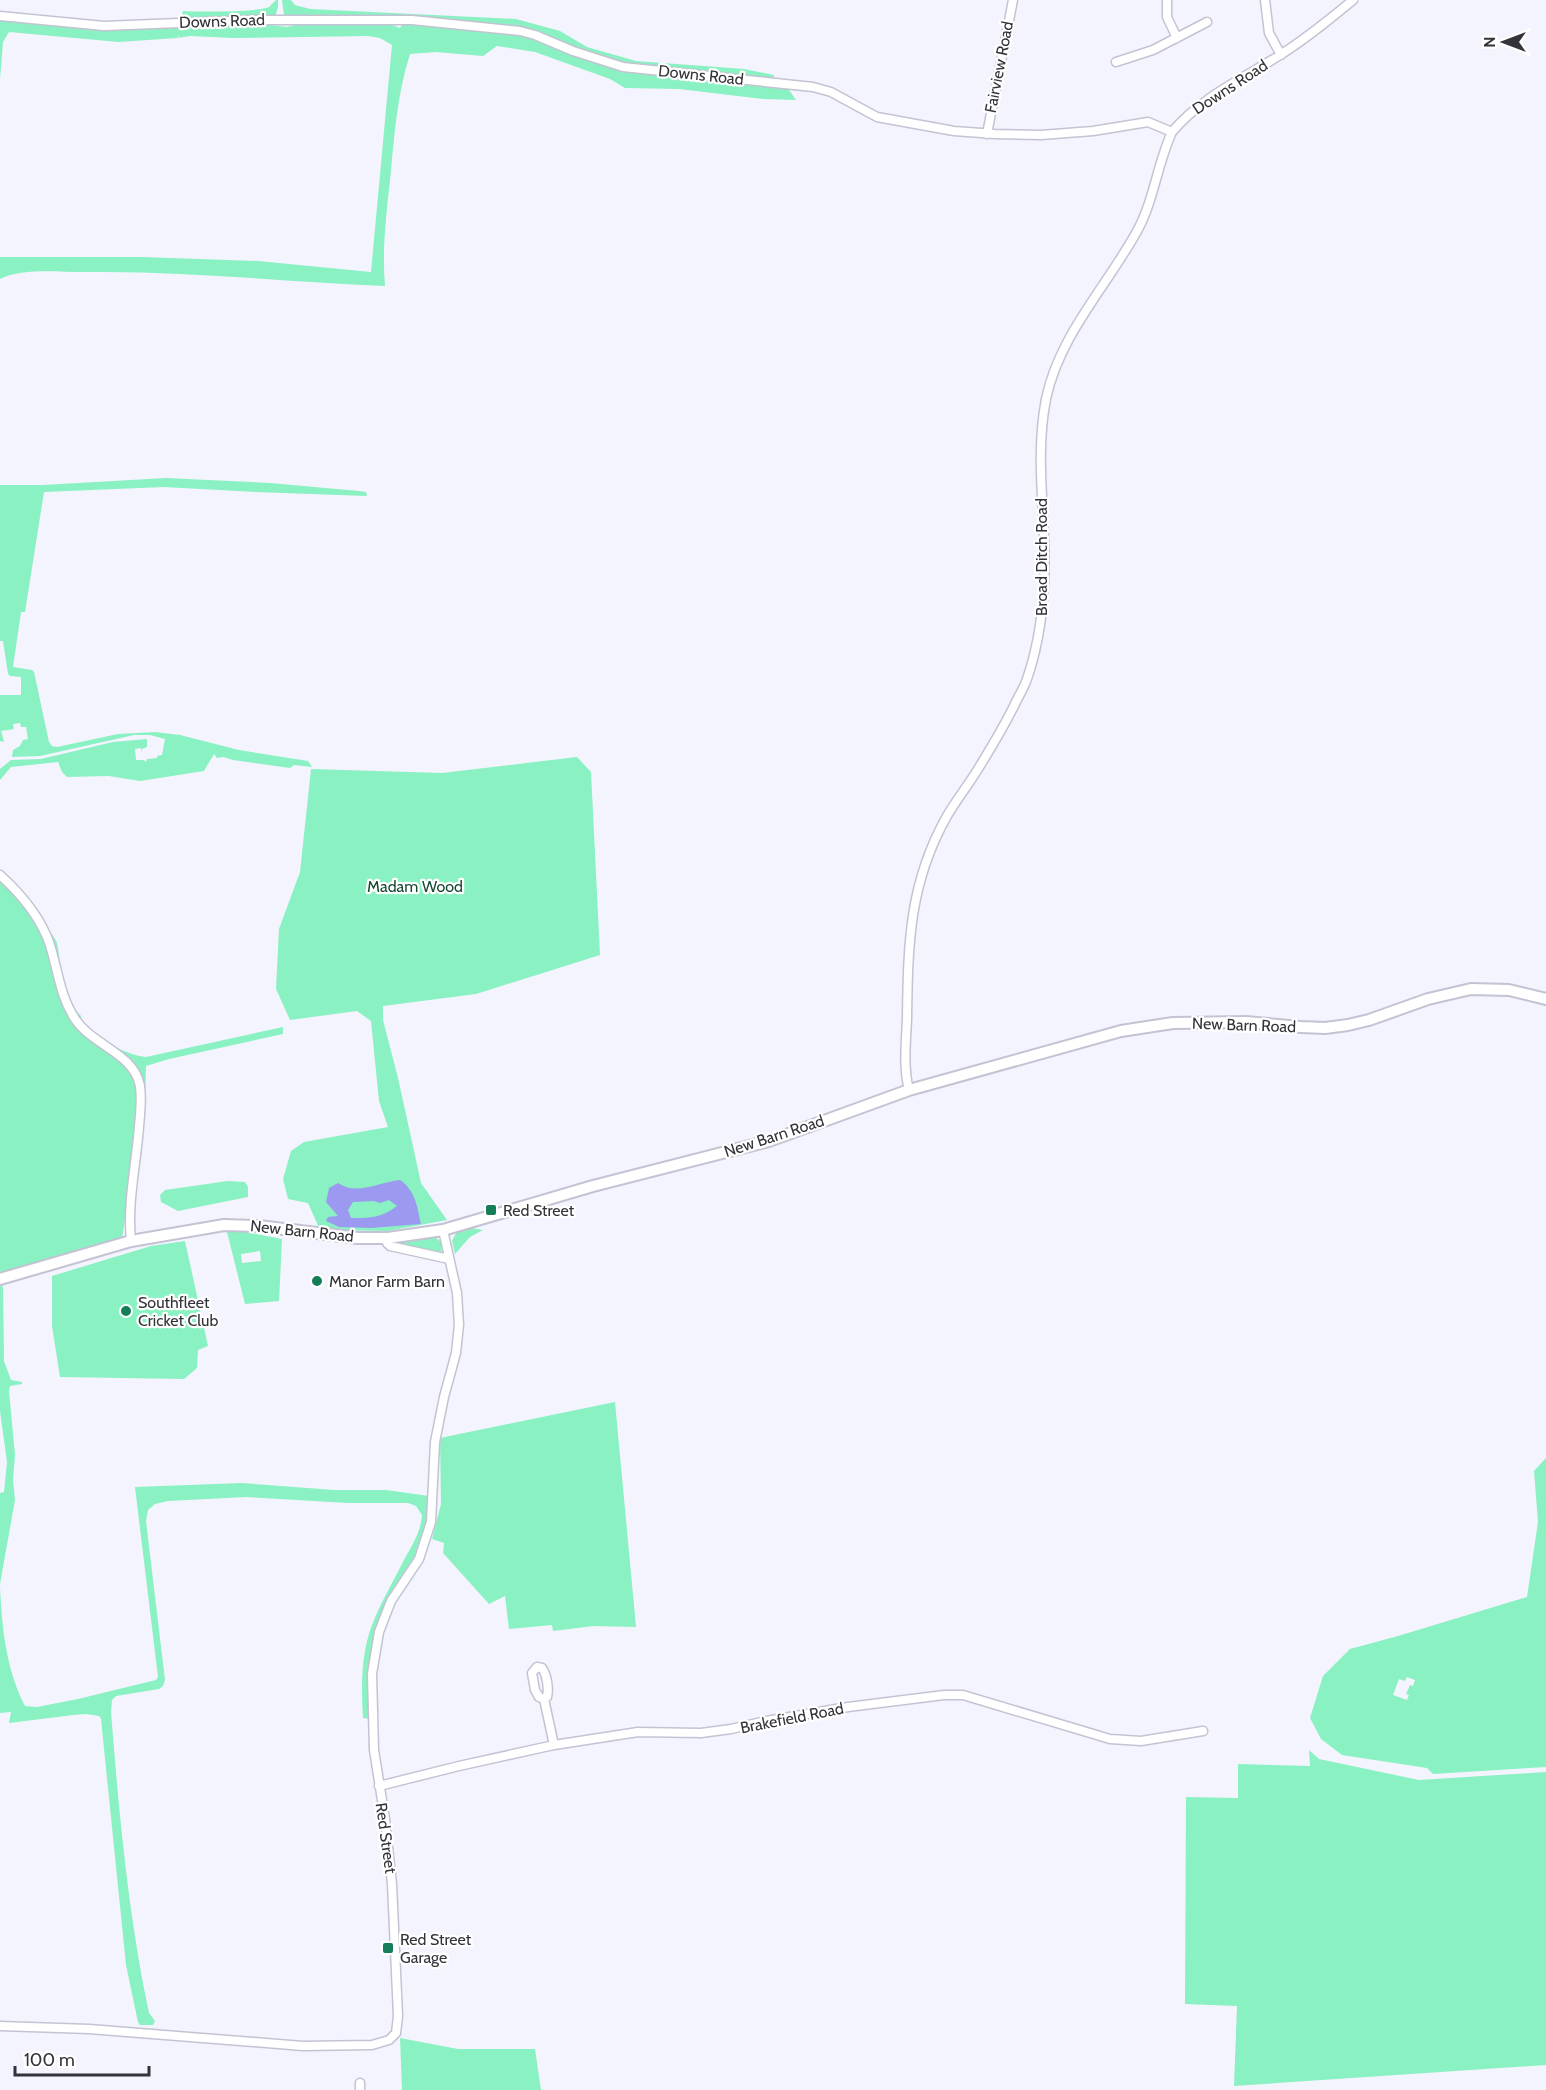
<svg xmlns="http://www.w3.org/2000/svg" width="1546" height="2090" font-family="Cabin,sans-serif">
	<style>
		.green { fill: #8af1c2; fill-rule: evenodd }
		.water { fill: #9b99f0; fill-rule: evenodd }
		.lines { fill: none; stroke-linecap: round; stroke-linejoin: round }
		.minor-casing { stroke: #c3c3d3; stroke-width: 11 }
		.tertiary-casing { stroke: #c3c3d3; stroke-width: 14 }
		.minor { stroke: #fff; stroke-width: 8 }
		.tertiary { stroke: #fff; stroke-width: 10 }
		.poi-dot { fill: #157e59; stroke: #fff; stroke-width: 2 }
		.labels { text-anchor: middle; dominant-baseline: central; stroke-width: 4.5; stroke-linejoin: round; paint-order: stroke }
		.street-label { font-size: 16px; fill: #333339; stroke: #fff }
		.park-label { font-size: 16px; fill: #174733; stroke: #fff }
		.poi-label { font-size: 16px; fill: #333339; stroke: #fff; text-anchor: start }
	</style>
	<rect width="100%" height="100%" fill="#f3f4fe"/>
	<path class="green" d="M276 0H278V7L275 17 181 20 183 11C196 12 260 12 269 7 270 6 275 1 276 0Z
		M282 0H291L295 5 310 9 516 19 560 31 587 47 636 61 744 69 774 75 773 79 625 66 526 30 284 16Z
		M0 18 47 24 253 23 287 27 308 22 387 23 400 28 403 23 412 22 529 36 609 66 637 73 705 78 787 87 796 100 763 99 679 89 625 88 610 79 535 52 497 46 483 56 436 52 410 54C397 95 394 138 390 181 386 215 382 252 385 286 287 282 189 271 91 272 64 273 24 267 0 279V257H142L258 261 371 272 392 45 380 38 368 36 233 38 190 36 178 38 180 34 177 38 119 42 9 32 3 42 0 79Z
		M166 478 270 483 359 491 366 492 367 496 256 492 164 487 44 492 25 612H21L13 667 32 670 34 672 49 742 52 746 57 747 118 734 155 732 180 735 239 750 308 761 312 767 294 765 290 768 233 760 223 757 217 758 214 754 204 771 140 781 109 776 67 777 62 772 58 762 11 767 0 780V769L11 760 41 759 113 742 147 739V747L142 749V753L141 748 135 749 136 760H144L146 762 147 759 157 758V756L162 755 165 739 150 735H134L40 756 12 757 13 750 20 746 23 740 28 739 26 727H21L20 723 13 724 14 729 1 731 4 742 0 741V695H21V677L10 676 8 674 3 641H0V485H43Z
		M577 757 591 772 600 955 476 994 383 1006V1020L398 1078 421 1183 447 1220 388 1231 320 1230 308 1203 288 1199 283 1179 291 1151 304 1142 388 1127 379 1101 371 1021 357 1011 290 1020 276 989 279 929 300 872 311 769 442 773Z
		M0 870C19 887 34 906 47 927 50 932 55 938 57 943 63 973 58 992 81 1016 82 1035 129 1056 146 1057L283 1027V1034L169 1059 146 1066 145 1107 135 1065 128 1058 98 1040 82 1026 76 1018 61 985 52 943 34 912Z
		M0 877 16 893 42 932 70 1012 125 1063 136 1080 139 1101 133 1171 122 1238 0 1275Z
		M228 1181 245 1182 248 1187V1197L178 1211 161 1202 160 1195 165 1190Z
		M226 1228 282 1239 279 1301 245 1304ZM260 1251 261 1261 242 1263 241 1254Z
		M472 1228 483 1230 470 1237 455 1254 452 1241 456 1233Z
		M435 1237 441 1242 442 1255 394 1244 393 1242Z
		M185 1241 208 1346 198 1350 197 1368 184 1379 60 1377 52 1326V1276L151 1246Z
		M0 1284 3 1287 4 1361 11 1380 22 1382V1384L10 1386 9 1391 15 1455 13 1480 15 1500 0 1584V1493L4 1492 7 1462 0 1411Z
		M615 1402 636 1627 594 1626 553 1631 552 1625 509 1629 505 1596 489 1604 443 1553 444 1543 432 1539 441 1504 440 1438Z
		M1546 1458V1767L1433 1774 1427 1768 1342 1755 1321 1739 1310 1718 1323 1676 1350 1649 1398 1636 1527 1597 1538 1522 1534 1471ZM1407 1677 1415 1680 1413 1686 1410 1685 1406 1694 1409 1695 1407 1700 1393 1695 1399 1679 1405 1681Z
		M242 1483 334 1490H386L429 1496 431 1516 419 1555 384 1615 370 1719 363 1718C361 1686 361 1655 372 1625 381 1602 394 1580 405 1558 413 1544 421 1531 422 1515L416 1506 408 1503H348L246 1497 168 1501 155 1504 148 1510 146 1521 165 1680 163 1686 159 1689 116 1696 112 1700 111 1712C119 1813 128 1914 149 2013L155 2021 153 2025H140L138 2022 126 1965 101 1719 99 1716 86 1714 73 1715 9 1723 11 1712 0 1713V1587C2 1628 6 1669 25 1706L37 1707 78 1699 156 1680 158 1677 135 1487Z
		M1309 1750 1319 1759 1419 1780 1546 1772V2065L1234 2086 1237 2006 1185 2004 1186 1797 1238 1798V1764L1310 1766Z
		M400 2038 458 2049H535L541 2090H402Z"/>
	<path class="water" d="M400 1180C416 1191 417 1207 421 1224L371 1228 339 1227 326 1221 328 1217 338 1216 326 1202 329 1188 338 1183C357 1196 379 1182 400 1180ZM389 1200 397 1206C381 1218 371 1218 351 1218L348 1210 353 1202 374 1201 380 1203Z"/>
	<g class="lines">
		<defs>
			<path id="minor" d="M1167 0V17L1177 38
				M1265 0 1269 33 1281 55
				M0 16 104 26 253 20H412L520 31 535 35 573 51 623 67 813 87 831 92 877 117 954 131 995 134 1041 135 1093 131 1148 122 1172 132C1201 97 1243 79 1280 55 1306 39 1330 19 1353 0
				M1116 62 1153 50 1207 22
				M987 134 1013 0
				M0 875C21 894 41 918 50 945 58 971 60 996 75 1019 93 1046 134 1053 140 1086 142 1100 140 1114 139 1127 136 1165 127 1204 131 1241
				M909 1090C903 1067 906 1042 907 1019 908 944 909 883 947 816 957 799 969 784 978 769 991 748 1003 728 1014 706 1018 697 1024 688 1027 679 1043 633 1046 584 1044 537 1042 490 1037 445 1046 399 1059 336 1106 287 1136 233 1154 202 1157 164 1172 132
				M386 1238 387 1243 390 1246 449 1259
				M544 1699 539 1697 535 1690 532 1673 537 1667 542 1668C547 1675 549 1689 547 1697L544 1699 554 1745
				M379 1786 459 1766 554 1745 638 1732 701 1733 731 1729 766 1721 848 1707 944 1695H963L1110 1739 1141 1741 1203 1731
				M0 2026 89 2029 303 2046 372 2045 389 2040 396 2033 398 2016 392 1884 385 1819 374 1750 372 1674 379 1632 391 1601 419 1559 431 1522 435 1442 444 1397 456 1353 459 1325 457 1293 443 1230
				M360 2083V2090"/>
			<path id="tertiary" d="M0 1279 131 1241 224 1225 259 1226 358 1238H388L443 1230 593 1186 769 1141 909 1090 1121 1031 1173 1023 1246 1022 1301 1027 1325 1028 1348 1025 1369 1020 1428 999 1471 989 1509 990 1546 999"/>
		</defs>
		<use href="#minor" class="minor-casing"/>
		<use href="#tertiary" class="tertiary-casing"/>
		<use href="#minor" class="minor"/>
		<use href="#tertiary" class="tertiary"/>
	</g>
	<g class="poi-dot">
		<rect x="485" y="1204" width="12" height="12" rx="3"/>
		<circle cx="317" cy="1281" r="6"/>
		<circle cx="126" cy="1311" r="6"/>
		<rect x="382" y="1942" width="12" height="12" rx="3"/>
	</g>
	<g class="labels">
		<g class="street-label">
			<text transform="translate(222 21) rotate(-2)">Downs Road</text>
			<text transform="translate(999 67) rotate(-79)">Fairview Road</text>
			<text transform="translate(701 75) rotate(6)">Downs Road</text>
			<text transform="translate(1230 87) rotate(-33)">Downs Road</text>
			<text transform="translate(1041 557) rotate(-90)">Broad Ditch Road</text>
			<text transform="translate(1244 1025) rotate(2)">New Barn Road</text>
			<text transform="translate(774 1136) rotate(-18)">New Barn Road</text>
			<text transform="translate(302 1231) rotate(6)">New Barn Road</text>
			<text transform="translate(792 1718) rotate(-11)">Brakefield Road</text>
			<text transform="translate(386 1838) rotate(82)">Red Street</text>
		</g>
		<g class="park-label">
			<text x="415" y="886">Madam Wood</text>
		</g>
		<g class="poi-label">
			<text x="503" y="1210">Red Street</text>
			<text x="329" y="1281">Manor Farm Barn</text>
			<text x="138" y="1302">Southfleet<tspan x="138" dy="18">Cricket Club</tspan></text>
			<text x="400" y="1939">Red Street<tspan x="400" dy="18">Garage</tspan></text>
		</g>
	</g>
	<g transform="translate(1504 42) rotate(270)" stroke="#ffffff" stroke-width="4.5" paint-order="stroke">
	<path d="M0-4.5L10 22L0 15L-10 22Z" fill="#333339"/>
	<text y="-9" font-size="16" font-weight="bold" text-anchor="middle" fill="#333339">N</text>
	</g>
	<path d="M15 2066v9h134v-9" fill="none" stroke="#333339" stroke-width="3"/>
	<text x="24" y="2066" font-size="18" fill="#333339" stroke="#ffffff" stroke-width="4.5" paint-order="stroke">100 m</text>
</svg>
